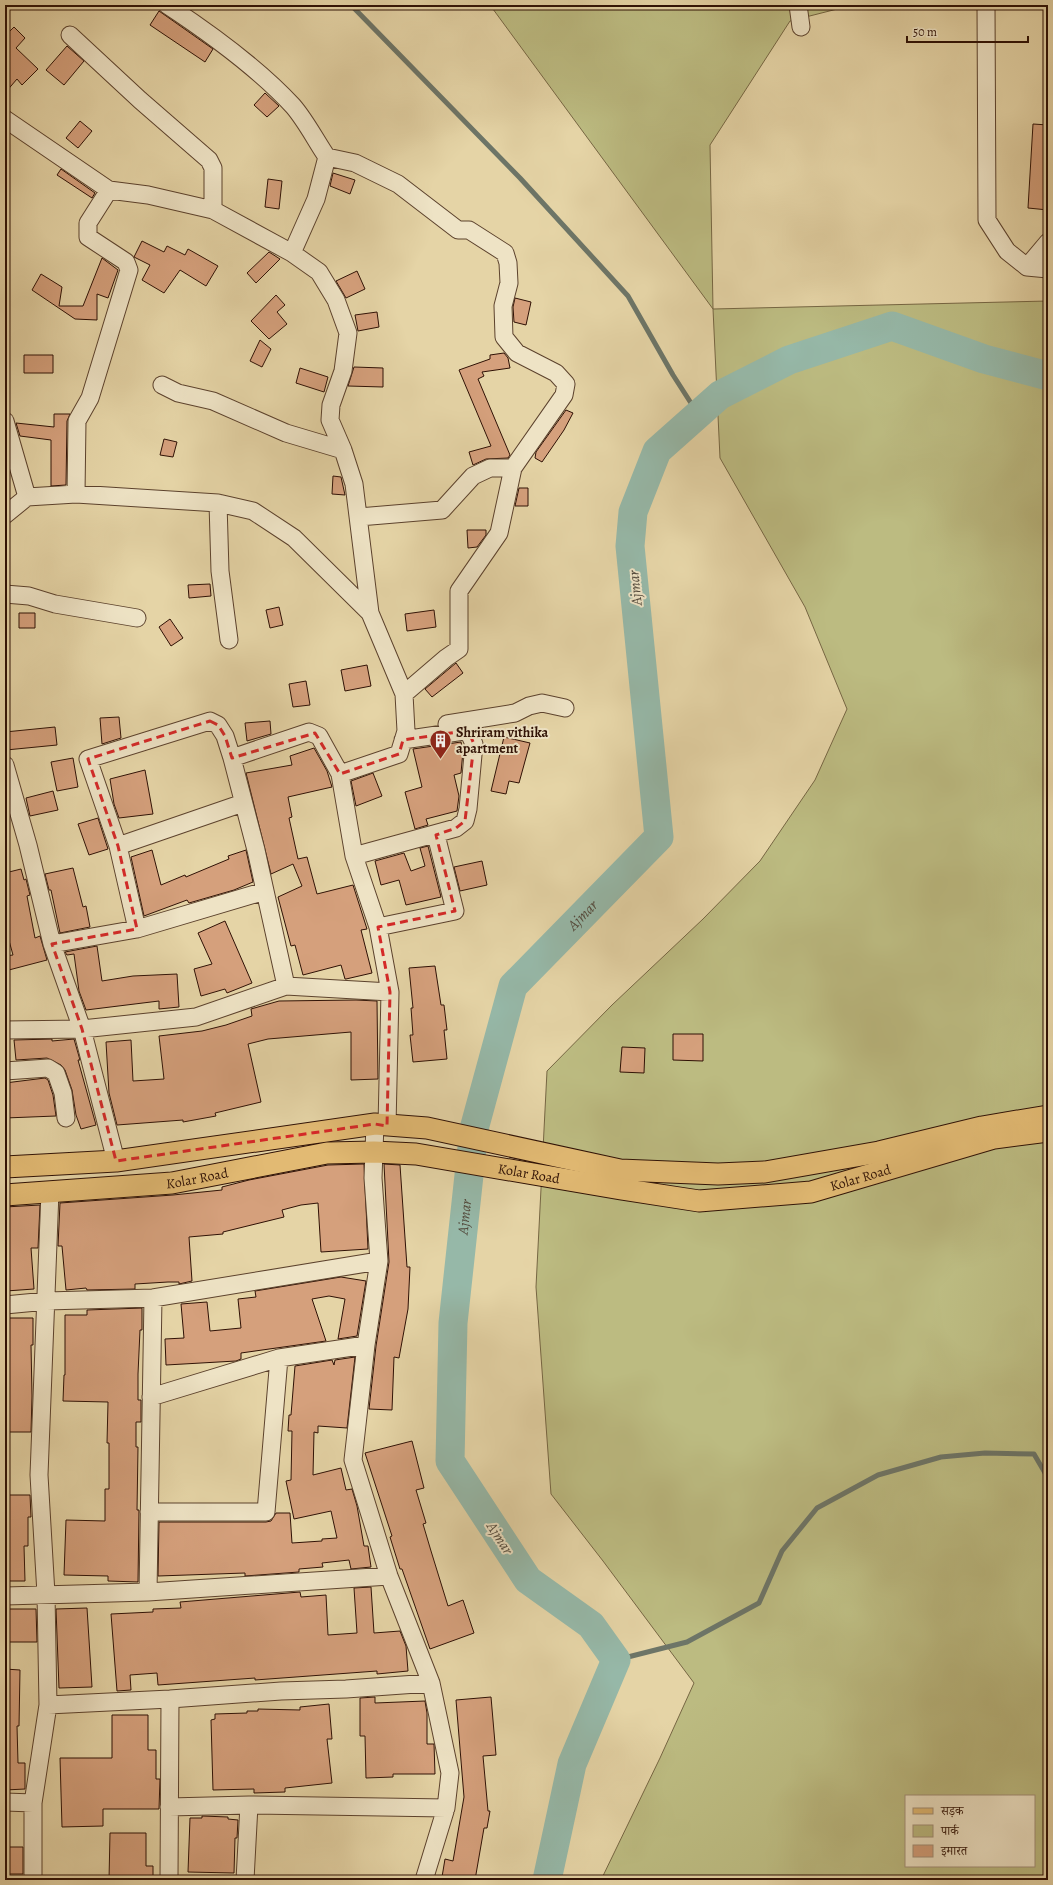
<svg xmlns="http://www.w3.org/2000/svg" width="1053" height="1885" font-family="Alegreya,'Noto Serif Devanagari',serif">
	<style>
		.green { fill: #bcbb81; stroke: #766643; fill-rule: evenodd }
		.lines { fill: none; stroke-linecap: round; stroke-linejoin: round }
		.stream { stroke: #6d7567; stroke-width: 5 }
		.river { stroke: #96b8a8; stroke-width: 29 }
		.building { fill: #d5a07c; stroke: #2f1105 }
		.minor-casing { stroke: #5c422d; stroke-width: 19 }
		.major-casing { stroke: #2f1105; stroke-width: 23 }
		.minor { stroke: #eee3c5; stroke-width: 17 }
		.major { stroke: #e2ba73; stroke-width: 21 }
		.marked { fill: none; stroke: #d62828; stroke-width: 3; stroke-dasharray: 8 5; stroke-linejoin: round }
		.labels { text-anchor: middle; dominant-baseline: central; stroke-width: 4; stroke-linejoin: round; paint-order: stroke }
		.poi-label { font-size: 14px; font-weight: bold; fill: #2f1105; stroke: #eee3c5; text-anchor: start }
		.street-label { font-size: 14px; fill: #2f1105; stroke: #eee3c5 }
		.water-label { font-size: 15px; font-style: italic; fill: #534b3e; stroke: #eee3c5 }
	</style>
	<rect width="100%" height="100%" fill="#e5d4a6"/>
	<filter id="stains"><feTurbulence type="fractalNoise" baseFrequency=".005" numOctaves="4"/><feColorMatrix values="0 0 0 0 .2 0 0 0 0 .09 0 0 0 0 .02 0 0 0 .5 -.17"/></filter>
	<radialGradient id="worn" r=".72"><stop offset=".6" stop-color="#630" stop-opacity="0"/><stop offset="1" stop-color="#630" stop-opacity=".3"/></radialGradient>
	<path class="green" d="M490 5H853L790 21 710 145 713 309 1048 301V1880H601L660 1758 694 1683 603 1561 551 1494 536 1287 547 1071 612 1005 703 919 760 861 815 780 847 709 805 607 720 458 713 309ZM906 1796H1034V1866H906Z"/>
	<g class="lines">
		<path class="stream" d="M351 5 520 178 628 296 673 375 698 414
			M616 1660 687 1642 759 1603 782 1551 817 1508 878 1475 941 1457 985 1453 1034 1454 1048 1478"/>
		<path class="river" id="s1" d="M547 1880 572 1764 616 1660 591 1625 528 1580 450 1461 453 1323 474 1129 513 986 659 837 630 546 633 512 657 451 720 395 789 360 892 326 984 359 1048 376"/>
	</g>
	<path class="building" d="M159 11 213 49 205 62 150 25Z
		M14 27 25 38 16 48 38 69 22 85 17 79 5 93V36Z
		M67 46 84 61 64 85 46 70Z
		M265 93 279 106 267 117 254 105Z
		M80 121 92 131 78 148 66 138Z
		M1033 124 1048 125V210L1028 208Z
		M61 169 95 193 92 198 57 175Z
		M333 173 355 180 350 194 330 186Z
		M268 179 282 181 279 209 265 207Z
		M142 241 164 252 167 246 185 255 188 249 218 266 206 286 180 270 164 293 142 280 150 265 134 257Z
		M269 252 280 259 256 283 247 273Z
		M102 258 118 270 108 298 97 294V320L75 319 32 290 41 274 62 287 59 306H83Z
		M357 271 365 289 346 298 336 281Z
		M276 295 285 305 277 312 287 324 269 339 251 321Z
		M515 298 531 302 526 325 514 322 513 307Z
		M377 312 379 327 358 331 355 315Z
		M260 340 271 349 262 367 250 361Z
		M504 353 508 358 510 368 482 372 484 376 478 379 510 455 508 458 486 459 473 465 469 452 491 446 459 370 490 359V355Z
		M24 355H53V373H24Z
		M354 367 383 368V387L348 386Z
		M300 368 328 377 324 392 296 383Z
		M566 410 573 413 564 430 542 462 535 458 536 452Z
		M54 414H70L67 421 66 485 51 486V440L20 436 16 423 54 427Z
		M164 439 177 442 173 457 160 455Z
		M333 476 341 477 345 495 332 494Z
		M519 488H528V506H515Z
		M467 530H486V535L477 547 468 548Z
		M210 584 211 596 189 598 188 585Z
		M279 607 283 625 270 628 266 610Z
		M434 610 436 627 407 631 405 614Z
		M19 613H35V628H19Z
		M170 619 183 638 171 646 159 627Z
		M456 663 463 673 432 697 425 689Z
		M367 665 371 686 345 691 341 670Z
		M306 681 310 705 293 707 289 684Z
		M119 717 121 738 102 744 100 718Z
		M270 721 271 734 247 741 245 723Z
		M55 727 57 745 6 750 5 732Z
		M504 737 530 743 519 783 509 781 506 794 491 791Z
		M461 742 463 751 461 773 454 775 459 796 457 811 426 819 428 825 415 829 405 792 422 787 413 749Z
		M314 748 327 771 332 787 288 797 292 817 289 818 298 859 307 857 317 894 353 885 367 929 361 930 372 973 346 979H345L341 965 303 975 295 945 291 946 278 897 302 886 293 864 271 874 246 773 292 765 290 756Z
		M73 758 78 787 57 791 51 762Z
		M145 770 153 814 119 818 114 804 110 779Z
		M373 773 382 796 356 806 351 781Z
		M53 791 58 810 30 816 26 798Z
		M98 818 108 849 89 855 78 824Z
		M428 846 441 897 406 905 399 880 381 885 375 861 404 853 411 871 425 866 420 848Z
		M152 850 161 885 185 875 186 877 229 859 228 856 246 850 253 882 234 890 189 903 187 900 144 916 131 857Z
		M482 861 487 885 460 891 454 867Z
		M73 868 83 907 86 906 90 927 60 933 51 890H49L45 874Z
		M21 869 24 880 26 879 30 895 27 896 35 938 40 936 47 960 5 971V956L13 955 5 926V873Z
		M225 921 252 983 227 993 225 989 201 996 194 969 212 964 198 933Z
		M97 946 102 981 133 976 177 974 179 1007 159 1009V1001L86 1010 79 991 74 954 67 955 65 952Z
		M435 966 441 1005H444L447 1030H444L447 1059 413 1062 410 1035H413L411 1008H413L409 968Z
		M356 1000 377 1001 378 1079 351 1080V1032L268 1039 248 1044 261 1102 215 1113 216 1116 183 1122V1120L117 1125 109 1093 106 1042 131 1040 133 1081 164 1079 159 1036 202 1031 226 1025 252 1016 251 1009 279 1001Z
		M673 1034H703V1061L673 1060Z
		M52 1039V1041L74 1039 80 1060H78L96 1125 81 1129 76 1115 72 1090 65 1070 61 1065 47 1058 16 1060 14 1040Z
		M622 1047 645 1048 644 1073 620 1072Z
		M45 1078 48 1080 53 1095 56 1116 5 1118V1083Z
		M364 1164 368 1249 321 1252 318 1203 301 1205 282 1210 284 1217 223 1232V1234L189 1237 192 1281 179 1284V1282H168L135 1284V1289L87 1290 86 1288 66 1290 62 1246H58L60 1203 173 1195 222 1190V1187L249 1180 328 1165Z
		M384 1164 400 1165 407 1267H410L408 1309 399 1358 394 1357 392 1410 369 1409 376 1346 389 1262Z
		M40 1205 38 1248H31L34 1289 6 1291 5 1207Z
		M341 1277 366 1281 357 1336 338 1339 345 1299 329 1296 312 1299 326 1341 241 1353V1359L236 1361 166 1365 165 1339 184 1338 181 1304 207 1302 210 1331 241 1328 238 1299 256 1297 255 1291Z
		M142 1308V1330H140L138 1374V1400H141V1422H136V1447H138L137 1510H139L138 1582 108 1581V1576L64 1575 66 1520 105 1521V1489H109V1443H107L108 1402 63 1401 64 1375H65V1315H87V1310Z
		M5 1318H33V1345H31L32 1396 31 1432H5Z
		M355 1357 347 1428 318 1426V1433L314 1432 313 1475 341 1468 346 1490 352 1489 357 1506 364 1546H368L371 1567 351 1569 349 1560 322 1563 323 1567 299 1569V1572L245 1576V1573L158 1576 159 1522H266L271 1521 276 1513H290L292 1543 322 1541V1539L337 1538 331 1511 294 1519 286 1481 291 1480 292 1431H288L289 1415H291L295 1366 332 1360 334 1365 335 1360Z
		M412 1441 424 1488 416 1490 426 1523 423 1524 431 1551 448 1606 463 1600 474 1633 430 1649 402 1569H400L390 1537 392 1536 365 1453Z
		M5 1495H30L31 1517H28V1546H24L25 1581H5Z
		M371 1587 374 1633 400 1631 406 1646 408 1671 377 1674V1671L255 1680V1678L158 1685 157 1673 130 1675 131 1690 117 1691 111 1614 153 1612V1609L181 1608 180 1602 300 1592 301 1597 326 1595 328 1635 357 1633 354 1588Z
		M87 1608 92 1687 59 1688 56 1609Z
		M5 1609H36L37 1642H5Z
		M5 1669 20 1670 19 1726H17L18 1763H25V1789L5 1790Z
		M375 1697V1703L425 1701 427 1713V1744H434L435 1774H393V1777L366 1778 365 1736H360V1698Z
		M491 1697 496 1755 483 1756 488 1811H490L487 1828H484L475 1880H459L442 1877 445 1859 453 1861 464 1797 456 1700Z
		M329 1704 332 1739H327L332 1783 285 1788V1792L254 1793V1789L213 1790 211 1720 215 1719V1714L247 1713V1711H258V1709L300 1710V1707Z
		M112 1715H148V1750H156V1779H160L159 1809H103V1826L62 1827 60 1758H112Z
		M202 1816 228 1817V1819L238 1820 237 1838H235L234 1873 188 1872 190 1818H202Z
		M110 1833H146V1866H153V1880H109Z
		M5 1847H23V1874H5Z"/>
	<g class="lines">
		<defs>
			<path id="minor" d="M167 5C211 34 257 67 293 106 306 121 316 141 327 157
				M798 5 801 27
				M986 5 987 220 1007 251 1027 267 1048 269
				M70 35 140 100 209 160 213 168V210
				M5 119 109 190 88 223V237L126 262 129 270 90 398 77 421 76 494 27 497
				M109 190 148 195 213 210 292 253
				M1027 267 1048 242
				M162 385 178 393 213 401 286 433 343 450
				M5 421 27 497 5 515
				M76 494 218 503 253 511 294 538 370 613 404 694 406 731 399 754 340 774
				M218 503 220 571 229 640
				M359 517 442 510 473 476 490 468H513
				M5 594 29 596 55 604 137 618
				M370 613 354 484 343 450 330 420 331 405 343 371 348 333 336 300 319 272 292 253 316 199 327 157 355 163 398 184 458 230H469L505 253 508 263 509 283 503 306 504 337 517 353 556 373 566 384 564 395 513 468 499 533 459 591V649L446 658 404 694
				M447 724 515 713 529 706 542 703 565 708
				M232 758 309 732 319 736 340 774 354 856 378 927 390 992 387 1126
				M5 765 28 845 52 944 82 1029 116 1161
				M118 846 243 803
				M354 856 456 828 465 821 468 809 474 744 470 735 464 731 403 740
				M378 927 455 911 436 835
				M137 929 118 846 88 759 210 721 218 725 225 736 232 758 256 850 286 986
				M52 944 137 929 265 891
				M5 1030 82 1029 196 1017 286 986 390 992
				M5 1071 48 1068 56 1073 63 1093 66 1118
				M375 1124 373 1178 379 1261 366 1345 353 1460 389 1576 431 1683 450 1773 446 1808 424 1880
				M5 1305 47 1301 153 1298 379 1261
				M151 1397 279 1358 366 1345
				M149 1512H266L279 1358
				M148 1592 153 1298
				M5 1596 148 1592 389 1576
				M48 1705 170 1699 281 1691 346 1689 431 1683
				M5 1802 33 1803
				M169 1807 249 1805 446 1808
				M33 1880V1803L48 1705 46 1594 39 1475 50 1192
				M169 1880 170 1699
				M245 1880 249 1805"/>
			<g id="major">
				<path d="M5 1167 116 1161 375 1124 427 1128 620 1170 718 1174 765 1172 879 1152 982 1127 1048 1116"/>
				<path id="s2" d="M5 1195 172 1183 327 1153 374 1152 416 1154 621 1189 699 1201 811 1192 994 1138 1048 1131"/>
			</g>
		</defs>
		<use href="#minor" class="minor-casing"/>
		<use href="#major" class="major-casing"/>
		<use href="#minor" class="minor"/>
		<use href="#major" class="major"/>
	</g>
	<path class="marked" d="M210 721 218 725 225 736 232 758 315 733 340 774 399 754 403 740 464 731 470 735 474 744 465 821 456 828 436 835 455 911 378 927 390 992 387 1126 375 1124 116 1161 82 1029 52 944 137 929 118 846 88 759Z"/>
	<defs>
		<symbol id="building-pin" viewBox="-11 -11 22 30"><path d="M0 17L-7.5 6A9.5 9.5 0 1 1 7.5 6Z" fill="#8f2418" stroke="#eee3c5"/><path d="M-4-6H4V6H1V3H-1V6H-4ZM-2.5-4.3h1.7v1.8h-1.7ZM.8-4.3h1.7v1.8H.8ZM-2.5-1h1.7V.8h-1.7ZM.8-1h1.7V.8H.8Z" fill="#fff"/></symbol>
	</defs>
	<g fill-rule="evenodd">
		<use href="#building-pin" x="428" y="728" width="25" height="34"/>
	</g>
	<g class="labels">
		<g class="poi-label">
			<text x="456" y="732">Shriram vithika<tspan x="456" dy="16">apartment</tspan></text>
		</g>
		<g class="street-label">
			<text stroke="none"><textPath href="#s2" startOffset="529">Kolar Road</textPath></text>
			<text stroke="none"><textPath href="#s2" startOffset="865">Kolar Road</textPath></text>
			<text stroke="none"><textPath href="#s2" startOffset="193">Kolar Road</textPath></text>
		</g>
		<g class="water-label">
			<text transform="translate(635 588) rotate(-96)">Ajmar</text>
			<text stroke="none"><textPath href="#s1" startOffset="1075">Ajmar</textPath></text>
			<text stroke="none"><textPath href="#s1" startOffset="739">Ajmar</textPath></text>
			<text transform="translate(500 1538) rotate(57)">Ajmar</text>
		</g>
	</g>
	<rect width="1053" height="1885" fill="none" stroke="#e5d4a6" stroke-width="20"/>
	<rect x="6" y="6" width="1041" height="1873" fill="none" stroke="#2f1105" stroke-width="2"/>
	<rect x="10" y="10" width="1033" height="1865" fill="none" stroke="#2f1105"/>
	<rect x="905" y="1795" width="130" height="72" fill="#eee3c5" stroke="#a28f78"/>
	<rect x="913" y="1808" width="20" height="6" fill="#e2ba73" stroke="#a28f78"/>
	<text x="941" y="1815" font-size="12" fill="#2f1105">सड़क</text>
	<rect x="913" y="1825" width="20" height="12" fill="#bcbb81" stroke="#a28f78"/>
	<text x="941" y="1835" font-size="12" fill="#2f1105">पार्क</text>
	<rect x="913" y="1845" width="20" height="12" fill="#d5a07c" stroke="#a28f78"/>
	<text x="941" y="1855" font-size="12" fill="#2f1105">इमारत</text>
	<path d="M907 36v6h121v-6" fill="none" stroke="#2f1105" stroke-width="2"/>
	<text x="913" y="36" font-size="12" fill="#2f1105" stroke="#eee3c5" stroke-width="3" paint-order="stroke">50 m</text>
	<rect width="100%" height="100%" filter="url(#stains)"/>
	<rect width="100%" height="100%" fill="url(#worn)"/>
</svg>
